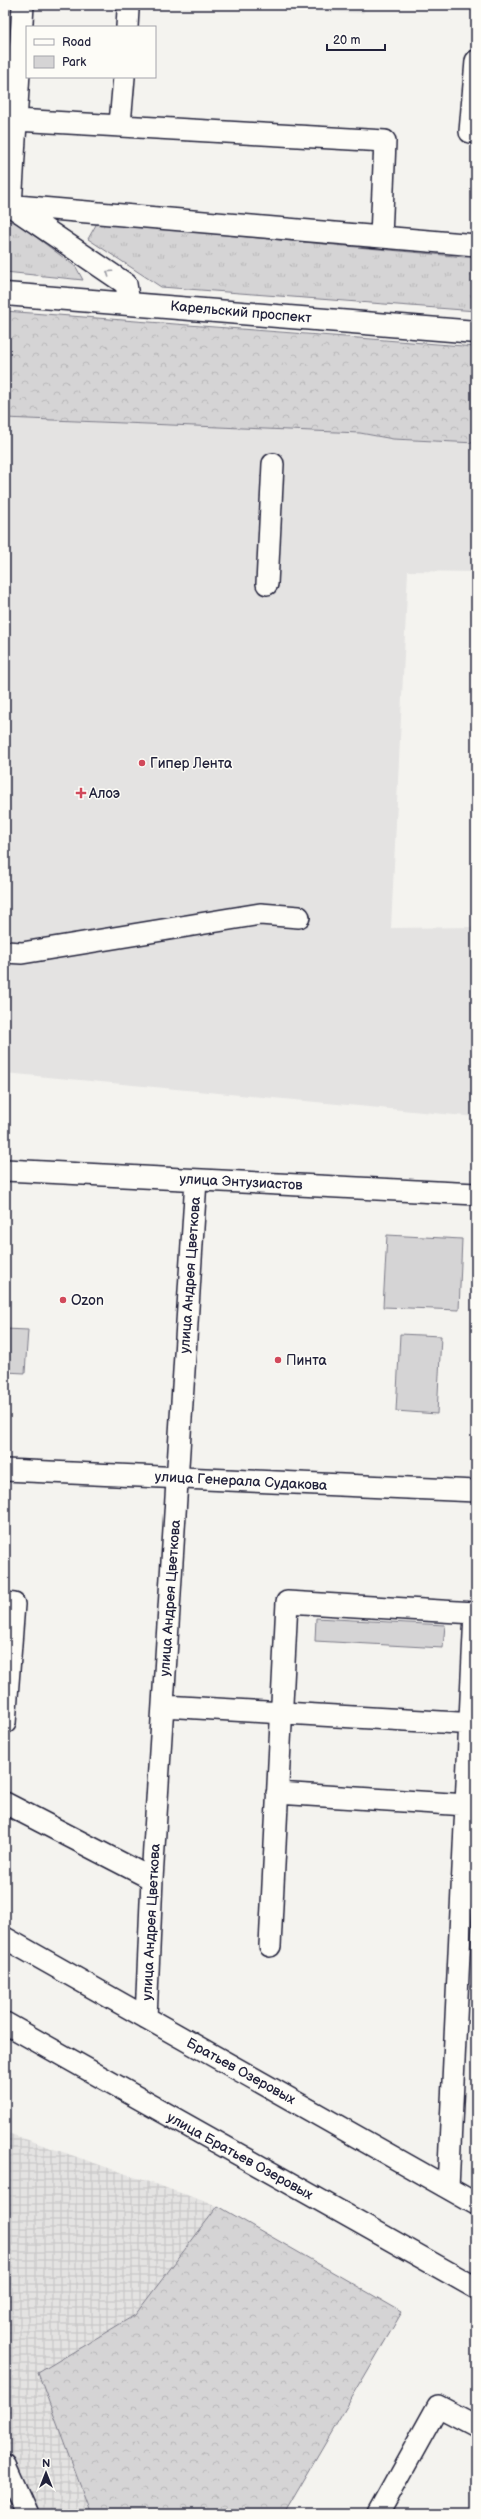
<svg xmlns="http://www.w3.org/2000/svg" width="481" height="2519" font-family="'Balsamiq Sans',sans-serif">
	<style>
		.built { fill: #e4e3e2 }
		.industrial { fill: url(#industrial-grid) }
		.grass { fill: url(#grass-tufts); stroke: #7c7b88 }
		.forest { fill: url(#forest-crowns); stroke: #7c7b88 }
		.green { fill: #d5d4d5; stroke: #7c7b88 }
		.lines { fill: none; stroke-linecap: round; stroke-linejoin: round }
		.minor-casing { stroke: #22223b; stroke-width: 24 }
		.major-casing { stroke: #22223b; stroke-width: 25 }
		.minor { stroke: #fdfcf7; stroke-width: 21 }
		.major { stroke: #fdfcf7; stroke-width: 22 }
		.oneway { stroke: #9a9aa2 }
		.poi-dot { fill: #d1495b; stroke: #fdfcf7; stroke-width: 1.5 }
		.labels { text-anchor: middle; dominant-baseline: central; stroke-width: 3; stroke-linejoin: round; paint-order: stroke }
		.street-label { font-size: 14px; fill: #22223b; stroke: #fdfcf7 }
		.poi-label { font-size: 14px; fill: #22223b; stroke: #fdfcf7; text-anchor: start }
	</style>
	<defs>
		<pattern id="industrial-grid" width="8" height="8" patternUnits="userSpaceOnUse"><rect width="8" height="8" fill="#e4e3e2"/><path d="M0 4h8M4 0v8" fill="none" stroke="#c3c2c3"/></pattern>
		<pattern id="grass-tufts" width="24" height="20" patternUnits="userSpaceOnUse"><rect width="24" height="20" fill="#d5d4d5"/><path d="M3 7l-1-3M5 7V3M7 7l1-3M15 17l-1-3M17 17v-4M19 17l1-3" fill="none" stroke="#b7b6b8"/></pattern>
		<pattern id="forest-crowns" width="20" height="18" patternUnits="userSpaceOnUse"><rect width="20" height="18" fill="#d5d4d5"/><path d="M2 6a3 3 0 1 1 6 0M12 15a3 3 0 1 1 6 0" fill="none" stroke="#b7b6b8"/></pattern>
	</defs>
	<rect width="100%" height="100%" fill="#f4f3ef"/>
	<filter id="ink" filterUnits="userSpaceOnUse"><feTurbulence type="fractalNoise" baseFrequency=".025" numOctaves="2"/><feDisplacementMap in="SourceGraphic" scale="8" xChannelSelector="R" yChannelSelector="G"/><feConvolveMatrix kernelMatrix="1 2 1 2 8 2 1 2 1" color-interpolation-filters="sRGB"/></filter>
	<g filter="url(#ink)">
		<path class="built" d="M154 5H367L363 13Z
			M5 418 360 433 393 439 476 443V572L408 571 391 928 476 927V1117L5 1073Z"/>
		<path class="industrial" d="M5 2132 218 2206 135 2315 39 2373 91 2514H5Z"/>
		<path class="grass" d="M5 221 16 222 76 267 83 280 5 272Z
			M97 223 476 258V311L161 287 88 239Z"/>
		<path class="forest" d="M5 311 476 347V443L393 439 360 433 5 418Z
			M218 2206 402 2312 284 2514H91L38 2373 135 2315Z"/>
		<path class="green" d="M387 1235 462 1239 459 1310 383 1307Z
			M5 1329 28 1330 25 1373 5 1372Z
			M400 1334 441 1336 437 1414 396 1411Z
			M316 1618 445 1625 443 1648 315 1641Z"/>
		<g class="lines">
			<defs>
				<path id="minor" d="M23 5 11 206 126 284 129 303
					M127 27 128 10
					M476 61 470 132H476
					M16 120 385 141 381 237
					M120 124 124 77
					M5 205 476 245
					M267 584 273 464
					M5 952 22 953 260 914 299 917
					M5 1170 476 1194
					M5 1470 476 1491
					M5 1603 14 1604 5 1723
					M163 1706 476 1724
					M277 1793 467 1805
					M5 1803 152 1879
					M5 1938 476 2204
					M270 1946 287 1602 475 1613 448 2188
					M146 2018 152 1879 196 1180
					M5 2023 476 2288
					M5 2465 27 2514
					M378 2514 438 2406 476 2426"/>
				<path id="major" d="M5 294 476 332"/>
			</defs>
			<use href="#minor" class="minor-casing"/>
			<use href="#major" class="major-casing"/>
			<use href="#minor" class="minor"/>
			<use href="#major" class="major"/>
		</g>
		<defs><path id="oneway-chevron" d="M-2-3.5L2.5 0L-2 3.5" fill="none" stroke-width="1.6" stroke-linecap="round" stroke-linejoin="round"/></defs>
		<use class="oneway" href="#oneway-chevron" transform="translate(109 273) rotate(-146)"/>
	</g>
	<g class="poi-dot">
		<circle cx="142" cy="763" r="4"/>
		<path d="M79 787h4v4h4v4h-4v4h-4v-4h-4v-4h4z"/>
		<circle cx="63" cy="1300" r="4"/>
		<circle cx="278" cy="1360" r="4"/>
	</g>
	<g class="labels">
		<g class="street-label">
			<text transform="translate(241 312) rotate(5)">Карельский проспект</text>
			<text transform="translate(241 1182) rotate(3)">улица Энтузиастов</text>
			<text transform="translate(190 1275) rotate(-86)">улица Андрея Цветкова</text>
			<text transform="translate(241 1481) rotate(3)">улица Генерала Судакова</text>
			<text transform="translate(170 1598) rotate(-86)">улица Андрея Цветкова</text>
			<text transform="translate(151 1922) rotate(-87)">улица Андрея Цветкова</text>
			<text transform="translate(241 2071) rotate(29)">Братьев Озеровых</text>
			<text transform="translate(240 2156) rotate(29)">улица Братьев Озеровых</text>
		</g>
		<g class="poi-label">
			<text x="150" y="763">Гипер Лента</text>
			<text x="89" y="793">Алоэ</text>
			<text x="71" y="1300">Ozon</text>
			<text x="286" y="1360">Пинта</text>
		</g>
	</g>
	<rect width="481" height="2519" fill="none" stroke="#fdfcf7" stroke-width="20"/>
	<rect x="10" y="10" width="461" height="2499" fill="none" stroke="#22223b" stroke-width="1.5" filter="url(#ink)"/>
	<rect x="26" y="26" width="130" height="52" fill="#fdfcf7" stroke="#a5a5ac"/>
	<rect x="34" y="39" width="20" height="6" fill="#fdfcf7" stroke="#a5a5ac"/>
	<text x="62" y="46" font-size="12" fill="#22223b">Road</text>
	<rect x="34" y="56" width="20" height="12" fill="#d5d4d5" stroke="#a5a5ac"/>
	<text x="62" y="66" font-size="12" fill="#22223b">Park</text>
	<g transform="translate(46 2473)" stroke="#fdfcf7" stroke-width="3" paint-order="stroke">
	<path d="M0-3L7 15L0 10L-7 15Z" fill="#22223b"/>
	<text y="-6" font-size="11" font-weight="bold" text-anchor="middle" fill="#22223b">N</text>
	</g>
	<path d="M327 44v6h58v-6" fill="none" stroke="#22223b" stroke-width="2"/>
	<text x="333" y="44" font-size="12" fill="#22223b" stroke="#fdfcf7" stroke-width="3" paint-order="stroke">20 m</text>
</svg>
